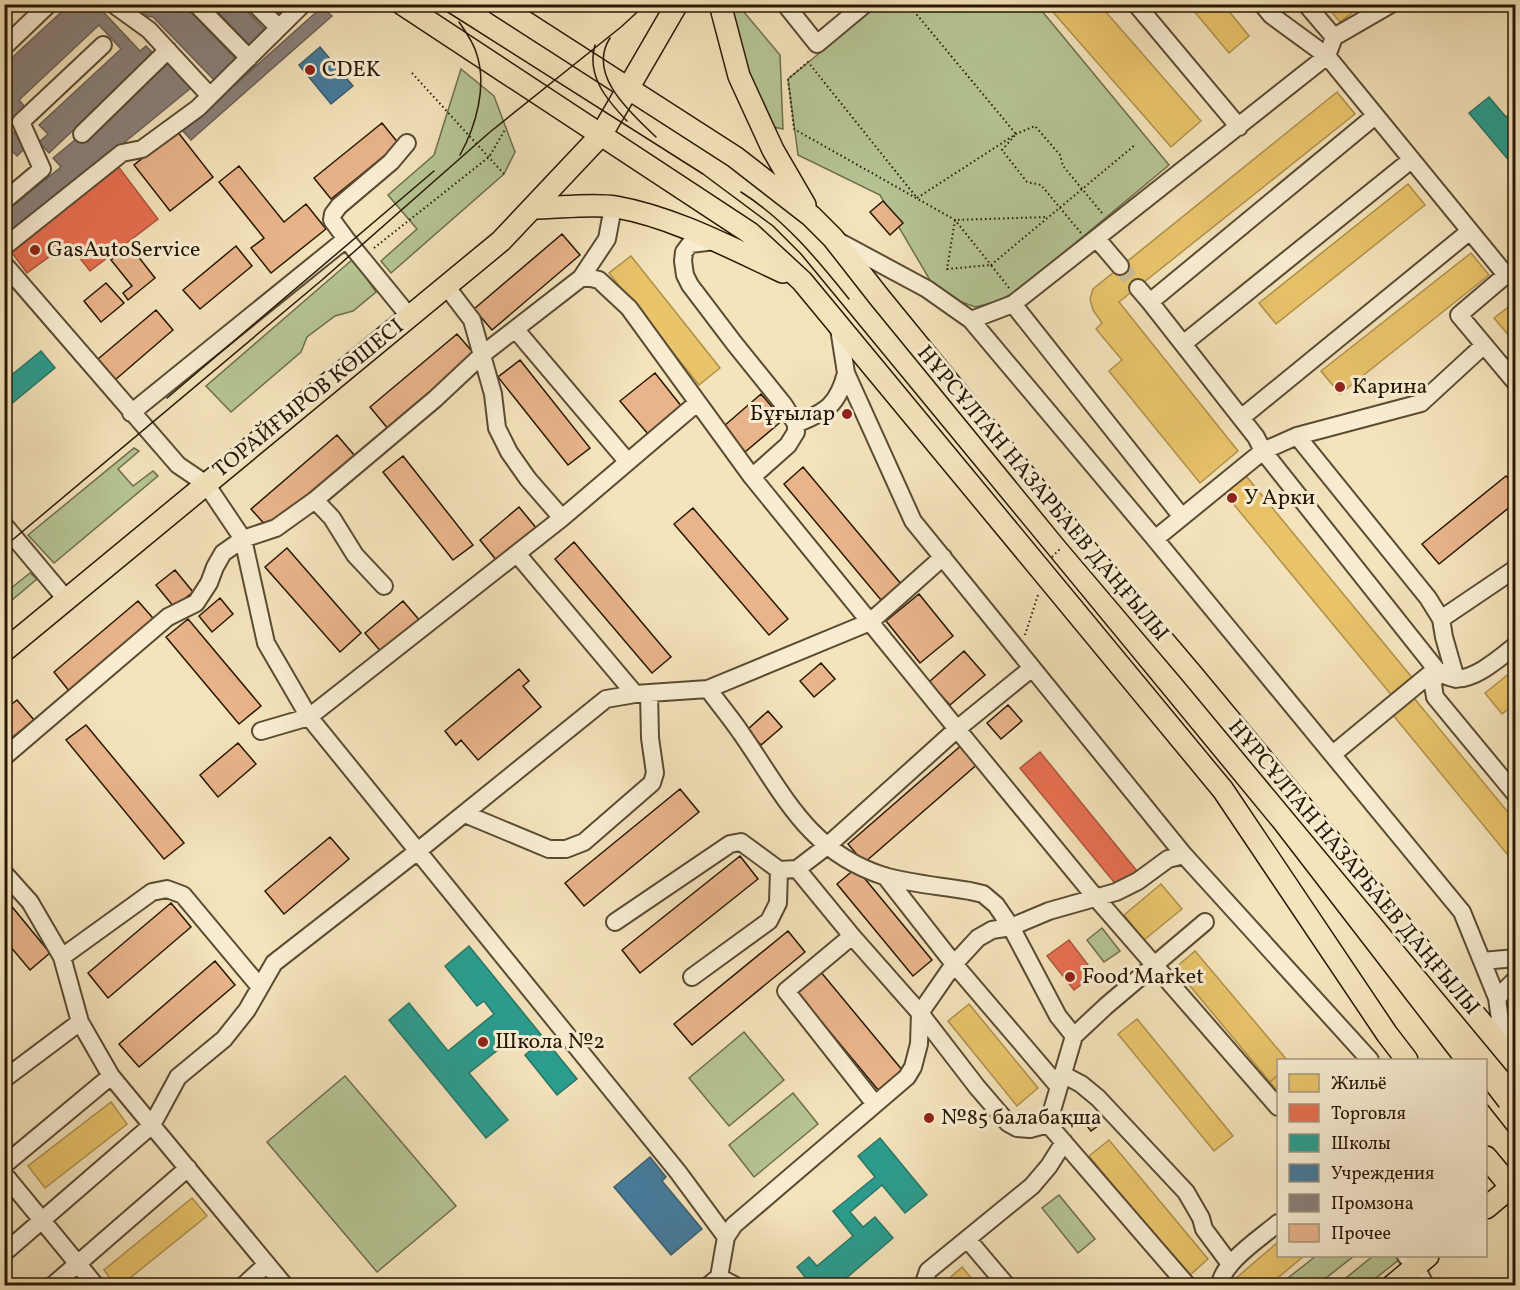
<svg xmlns="http://www.w3.org/2000/svg" width="1520" height="1290" font-family="Vollkorn,serif">
	<style>
		.green { fill: #b6c594; stroke: #6e6e4c; stroke-width: 1.5 }
		.homes { fill: #e9c46a; stroke: #af904b; stroke-width: 1.5 }
		.shops { fill: #e76f51; stroke: #ad553a; stroke-width: 1.5 }
		.schools { fill: #2a9d8f; stroke: #297565; stroke-width: 1.5 }
		.public { fill: #457b9d; stroke: #3c5d6f; stroke-width: 1.5 }
		.industry { fill: #8a817c; stroke: #6c6258; stroke-width: 1.5 }
		.building { fill: #eab48b; stroke: #271804; stroke-width: 1.5 }
		.lines { fill: none; stroke-linecap: round; stroke-linejoin: round }
		.minor-tunnel { stroke: #cbba96; stroke-width: 16; stroke-dasharray: 16 8; stroke-linecap: butt }
		.minor-casing { stroke: #5a4b32; stroke-width: 20 }
		.major-casing { stroke: #271804; stroke-width: 24 }
		.path { stroke: #271804; stroke-width: 2; stroke-dasharray: 1.5 3; stroke-linecap: butt }
		.minor { stroke: #f8edd3; stroke-width: 16 }
		.major { stroke: #f4e3bb; stroke-width: 21 }
		.tram { stroke: #271804; stroke-width: 1.5 }
		.poi-dot { fill: #8f2418; stroke: #f8edd3; stroke-width: 2 }
		.labels { text-anchor: middle; dominant-baseline: central; stroke-width: 6; stroke-linejoin: round; paint-order: stroke }
		.poi-label { font-size: 22px; fill: #271804; stroke: #f8edd3; text-anchor: start }
		.street-label { font-size: 22px; fill: #271804; stroke: #f8edd3 }
	</style>
	<rect width="100%" height="100%" fill="#f4e3bb"/>
	<filter id="stains"><feTurbulence type="fractalNoise" baseFrequency=".00333" numOctaves="4"/><feColorMatrix values="0 0 0 0 .2 0 0 0 0 .09 0 0 0 0 .02 0 0 0 .5 -.17"/></filter>
	<radialGradient id="worn" r=".72"><stop offset=".6" stop-color="#630" stop-opacity="0"/><stop offset="1" stop-color="#630" stop-opacity=".3"/></radialGradient>
	<path class="green" d="M726 5H738L780 55 783 129 769 126 745 72Z
		M878 5H1037L1169 165 1019 290 996 302 975 307 954 299 934 287 880 195 798 155 788 79Z
		M461 69 494 96 515 152 504 174 391 273 381 261 417 229 388 195 434 155Z
		M353 259 376 292 353 311 335 316 307 337 301 352 231 412 206 386Z
		M134 448 139 451 118 469 133 486 153 471 158 476 54 563 28 535Z
		M30 573 37 579 5 606V593Z
		M1102 928 1120 951 1104 962 1087 940Z
		M744 1032 784 1080 729 1126 689 1078Z
		M345 1076 456 1206 377 1272 267 1142Z
		M793 1093 818 1124 754 1177 729 1145Z
		M1059 1195 1095 1239 1078 1253 1042 1208Z
		M1316 1256H1354L1317 1285H1279Z
		M1373 1256H1396L1400 1259 1367 1285 1336 1286Z"/>
	<path class="homes" d="M1046 4H1099L1201 121 1171 147Z
		M1188 4H1223L1249 36 1229 53Z
		M1325 4H1360L1361 6 1340 22Z
		M1337 92 1355 114 1119 302 1238 451 1200 483 1109 371 1122 360 1096 329 1102 323 1093 310 1090 299 1093 289Z
		M1408 184 1425 205 1276 324 1259 303Z
		M1471 253 1489 275 1340 394 1321 371Z
		M631 256 720 368 699 385 609 273Z
		M1515 302H1516V344L1494 318Z
		M1242 471 1414 680 1393 697 1221 489Z
		M1516 668V703L1502 714 1485 693Z
		M1414 698 1516 822V865L1393 715Z
		M1161 884 1182 909 1144 940 1124 915Z
		M1195 951 1287 1060H1278V1075L1270 1082 1175 968Z
		M969 1004 1038 1088 1017 1106 948 1021Z
		M1137 1019 1233 1136 1214 1151 1118 1034Z
		M1278 1075V1092L1270 1082Z
		M111 1102 127 1124 45 1188 28 1166Z
		M1109 1140 1208 1259 1189 1276 1089 1156Z
		M192 1198 207 1216 120 1286H116L104 1270Z
		M1278 1242V1256H1304L1268 1286H1241L1235 1279Z
		M962 1267 978 1286H943L942 1285Z"/>
	<path class="shops" d="M117 165 158 219 90 271 68 243 27 273 9 249Z
		M1040 752 1137 871 1118 887 1020 768Z
		M1069 940 1095 974 1074 990 1047 956Z"/>
	<path class="schools" d="M1489 97 1506 117 1516 108V129L1513 131 1516 134V169L1469 113Z
		M41 351 55 368 4 410V381Z
		M469 946 577 1079 557 1095 525 1055 531 1050 518 1034 469 1073 508 1120 486 1138 389 1020 409 1003 448 1051 494 1014 484 1001 477 1006 445 966Z
		M880 1138 927 1195 905 1213 882 1185 850 1212 863 1227 875 1217 893 1238 837 1286H820L817 1282 812 1286 797 1267 809 1257 817 1266 853 1236 833 1211 875 1177 858 1156Z"/>
	<path class="public" d="M320 47 353 86 331 104 299 65Z
		M650 1157 666 1177 662 1181 702 1229 671 1255 614 1187Z"/>
	<path class="industry" d="M4 4H21L4 20Z
		M70 4H96L140 51 146 46 154 54 49 153 39 142 48 134 39 125 121 49 99 25 19 100 25 107 6 124 27 146 17 156 4 143V65Z
		M130 4H183L236 59 214 80 153 17 139 15Z
		M210 4H240L268 33 252 48Z
		M269 4H290L293 7 283 17Z
		M322 7 332 16 191 140 183 131Z
		M170 62 191 88 4 241V213L61 167 53 158Z"/>
	<path class="building" d="M382 123 399 144 331 199 314 178Z
		M177 131 213 177 170 211 134 165Z
		M239 166 284 222 306 204 326 229 271 273 251 248 264 238 219 182Z
		M883 201 903 223 890 235 870 212Z
		M562 234 580 255 492 330 474 309Z
		M130 246 155 278 128 300 123 293 132 286 111 260Z
		M236 246 252 266 200 309 183 290Z
		M106 283 124 303 101 322 84 301Z
		M156 310 173 330 115 380 98 359Z
		M457 334 477 357 389 430 370 407Z
		M520 360 590 448 568 465 498 377Z
		M655 373 682 407 648 434 620 401Z
		M761 394 783 420 745 452 724 426Z
		M337 435 355 456 269 529 251 509Z
		M403 456 473 545 453 560 383 472Z
		M803 467 901 584 881 600 784 484Z
		M1506 476 1516 487V502L1439 564 1422 544Z
		M519 507 537 529 497 561 480 540Z
		M693 508 788 619 769 635 674 524Z
		M574 542 671 657 652 673 555 559Z
		M287 548 361 633 340 652 265 567Z
		M175 570 193 592 174 607 156 585Z
		M919 594 953 636 920 663 886 621Z
		M220 598 233 614 212 632 199 616Z
		M138 601 159 625 73 696 54 672Z
		M403 601 421 622 383 654 365 633Z
		M188 619 261 706 239 724 166 637Z
		M964 651 985 675 950 705 929 682Z
		M821 663 835 679 814 697 800 681Z
		M519 669 529 681 523 686 541 707 478 760 461 740 456 745 445 731Z
		M17 700 34 720 4 744V710Z
		M1008 705 1022 721 1001 739 987 723Z
		M768 711 782 727 761 745 747 730Z
		M86 725 184 843 164 859 66 740Z
		M238 743 256 764 218 797 200 775Z
		M964 743 980 762 864 863 848 844Z
		M680 789 699 812 584 906 565 883Z
		M330 837 349 859 284 914 265 891Z
		M740 856 758 879 640 973 622 950Z
		M856 868 932 960 913 976 837 884Z
		M4 897 50 953 30 970 4 939Z
		M171 903 191 927 108 998 88 973Z
		M788 931 805 952 692 1045 674 1024Z
		M215 961 235 985 139 1067 119 1044Z
		M820 971 903 1071 879 1091 796 991Z
		M1090 1114 1099 1125 1091 1131 1082 1120Z"/>
	<g class="lines">
		<path class="minor-tunnel" d="M1120 266 1138 288"/>
		<defs>
			<path id="minor" d="M113 4 149 30 210 96
				M196 4 249 58
				M255 4 279 28
				M785 4 817 44 865 4
				M1136 4 1239 127
				M1262 4 1271 15 1327 56 1506 275 1459 315 1516 383
				M1306 4 1334 37
				M4 47 49 4
				M1375 116 1150 302 1256 437 1263 451 1436 669C1441 673 1446 677 1453 678 1473 682 1501 657 1516 645
				M82 134 168 50
				M4 201 42 169 21 122 103 45
				M346 239 332 220 333 214 339 206 391 162 407 143
				M1097 239 1120 266
				M836 240 927 289 971 320 1155 539 1462 912 1497 998 1504 1049
				M715 241 690 244 684 252 683 261 685 275 690 285 734 343 784 405 796 424V432L788 445 752 477
				M4 247 122 153 142 149 198 108 303 4
				M4 264 178 465 206 484 243 539 266 643 309 717 678 1172 726 1237
				M581 278 607 239 613 207
				M446 286 472 320 493 394 497 428 509 452 528 479 562 518 697 403
				M1138 288 1150 302
				M1013 304 1182 517
				M971 320 1013 304 1327 56 1334 37 1391 4
				M838 322 846 373 913 521 1184 855 1370 1060
				M516 330 627 461
				M1183 344 1411 160
				M131 413 346 239 409 316
				M1241 418 1470 231
				M796 424C826 412 838 405 846 373
				M1297 436 1428 598 1441 619 1444 637 1456 679
				M315 500 332 518 355 555 384 586
				M4 525 66 599
				M1155 539 1263 451 1297 436 1421 403 1484 345
				M518 555 635 694
				M1441 619 1512 571 1516 573
				M1436 669 1433 685 1435 697 1516 795
				M708 689C719 704 731 718 741 733 783 793 808 852 884 876 911 884 942 886 970 891L983 894 996 905 1011 927 1058 1016 1074 1036
				M261 731 309 717 562 518
				M1333 754 1436 669
				M4 757 168 617 196 603 209 583 215 567 223 553 243 539 276 528 315 500 435 399 483 354 581 278H591L599 280 629 308 752 477 957 729 1096 898 1278 1107
				M465 814 549 849H566L584 842 652 783 655 773 650 738 649 693
				M797 869 852 936 920 1013 977 1087 1008 1123 1017 1128 1030 1129 1048 1124
				M4 873 30 902 62 957 80 1022 4 1079
				M885 876 954 964 1059 1087
				M615 922 730 844 741 842 779 870 797 869 827 846 957 729 1032 668
				M852 936 786 991 875 1104
				M62 957 152 892 167 889 183 895 260 987
				M1482 961 1516 958
				M692 977 769 921 778 903 779 870
				M1497 998 1516 979
				M80 1022 111 1076 285 1286
				M1062 1074 1081 1084 1098 1098 1186 1192 1201 1218 1204 1229 1230 1264
				M4 1165 111 1076
				M4 1174 96 1286
				M968 1240 1007 1286
				M4 1253 152 1125 178 1077 224 1039 247 1010 274 963 419 850 606 699 635 694 708 689 870 622 943 557
				M1406 1256 1415 1266 1426 1286
				M719 1277 736 1286
				M52 1286 188 1168
				M243 1286 267 1264
				M708 1286 719 1277 726 1237 734 1225 907 1077 913 1067 919 1044 920 1013 954 964 978 938 992 930 1011 927 1049 911 1116 892 1138 881 1168 859 1184 855
				M923 1286 928 1271 1032 1186 1049 1166 1064 1142
				M1188 1286 1048 1124 1074 1036 1106 1006 1205 922
				M1220 1286C1221 1263 1262 1237 1278 1223"/>
			<path id="major" d="M402 4 750 233 802 281 1223 790 1387 1034 1407 1060
				M497 4 735 157 811 216 833 238 880 298 1073 534 1191 673 1516 1064
				M720 4 739 76 773 150 805 205
				M533 208C559 208 591 203 616 207 673 217 731 248 783 272
				M4 651 501 241 601 135 677 4
				M1486 1157 1516 1193
				M1486 1208 1511 1187 1516 1186
				M1392 1286 1428 1256"/>
		</defs>
		<use href="#minor" class="minor-casing"/>
		<use href="#major" class="major-casing"/>
		<path class="path" d="M908 4 1016 134 1002 150 1027 182 1041 185 1081 233
			M412 73 504 174
			M1102 213 1063 166 1060 155 1035 126 1016 134 917 198 808 62 788 79 794 129 955 220 991 265C1039 225 1087 185 1135 145
			M374 248 489 157 506 128
			M1009 288 991 265 947 269 955 220 1048 217
			M1052 557 1061 548
			M1025 635 1038 595"/>
		<use href="#minor" class="minor"/>
		<use href="#major" class="major"/>
		<path class="tram" d="M435 4 703 174 773 226 801 254 1274 828 1453 1060
			M459 22C466 32 474 43 477 55 487 87 476 126 460 155
			M610 38C586 75 632 114 656 137
			M595 45C586 76 607 100 627 121
			M741 192C785 220 817 259 849 299
			M167 398 434 171
			M4 547 322 280 490 132 621 27 646 4
			M1486 1090 1499 1107
			M1486 1103 1516 1141"/>
	</g>
	<g class="poi-dot">
		<circle cx="310" cy="70" r="6"/>
		<circle cx="35" cy="250" r="6"/>
		<circle cx="1340" cy="387" r="6"/>
		<circle cx="847" cy="414" r="6"/>
		<circle cx="1232" cy="498" r="6"/>
		<circle cx="1070" cy="977" r="6"/>
		<circle cx="483" cy="1042" r="6"/>
		<circle cx="929" cy="1118" r="6"/>
	</g>
	<g class="labels">
		<g class="poi-label">
			<text x="322" y="70">CDEK</text>
			<text x="47" y="250">GasAutoService</text>
			<text x="1352" y="387">Карина</text>
			<text x="835" y="414" text-anchor="end">Бұғылар</text>
			<text x="1244" y="498">У Арки</text>
			<text x="1082" y="977">Food Market</text>
			<text x="495" y="1042">Школа №2</text>
			<text x="941" y="1118">№85 балабақша</text>
		</g>
		<g class="street-label">
			<text transform="translate(309 399) rotate(-39)">ТОРАЙҒЫРОВ КӨШЕСІ</text>
			<text transform="translate(1042 494) rotate(50)">НҰРСҰЛТАН НАЗАРБАЕВ ДАҢҒЫЛЫ</text>
			<text transform="translate(1353 868) rotate(50)">НҰРСҰЛТАН НАЗАРБАЕВ ДАҢҒЫЛЫ</text>
		</g>
	</g>
	<rect width="1520" height="1290" fill="none" stroke="#f4e3bb" stroke-width="24"/>
	<rect x="6" y="6" width="1508" height="1278" fill="none" stroke="#271804" stroke-width="3"/>
	<rect x="12" y="12" width="1496" height="1266" fill="none" stroke="#271804" stroke-width="1.5"/>
	<rect x="1277" y="1059" width="210" height="198" fill="#f8edd3" stroke="#a49880" stroke-width="1.5"/>
	<rect x="1289" y="1074" width="30" height="18" fill="#e9c46a" stroke="#a49880" stroke-width="1.5"/>
	<text x="1331" y="1089" font-size="18" fill="#271804">Жильё</text>
	<rect x="1289" y="1104" width="30" height="18" fill="#e76f51" stroke="#a49880" stroke-width="1.5"/>
	<text x="1331" y="1119" font-size="18" fill="#271804">Торговля</text>
	<rect x="1289" y="1134" width="30" height="18" fill="#2a9d8f" stroke="#a49880" stroke-width="1.5"/>
	<text x="1331" y="1149" font-size="18" fill="#271804">Школы</text>
	<rect x="1289" y="1164" width="30" height="18" fill="#457b9d" stroke="#a49880" stroke-width="1.5"/>
	<text x="1331" y="1179" font-size="18" fill="#271804">Учреждения</text>
	<rect x="1289" y="1194" width="30" height="18" fill="#8a817c" stroke="#a49880" stroke-width="1.5"/>
	<text x="1331" y="1209" font-size="18" fill="#271804">Промзона</text>
	<rect x="1289" y="1224" width="30" height="18" fill="#eab48b" stroke="#a49880" stroke-width="1.5"/>
	<text x="1331" y="1239" font-size="18" fill="#271804">Прочее</text>
	<rect width="100%" height="100%" filter="url(#stains)"/>
	<rect width="100%" height="100%" fill="url(#worn)"/>
</svg>
